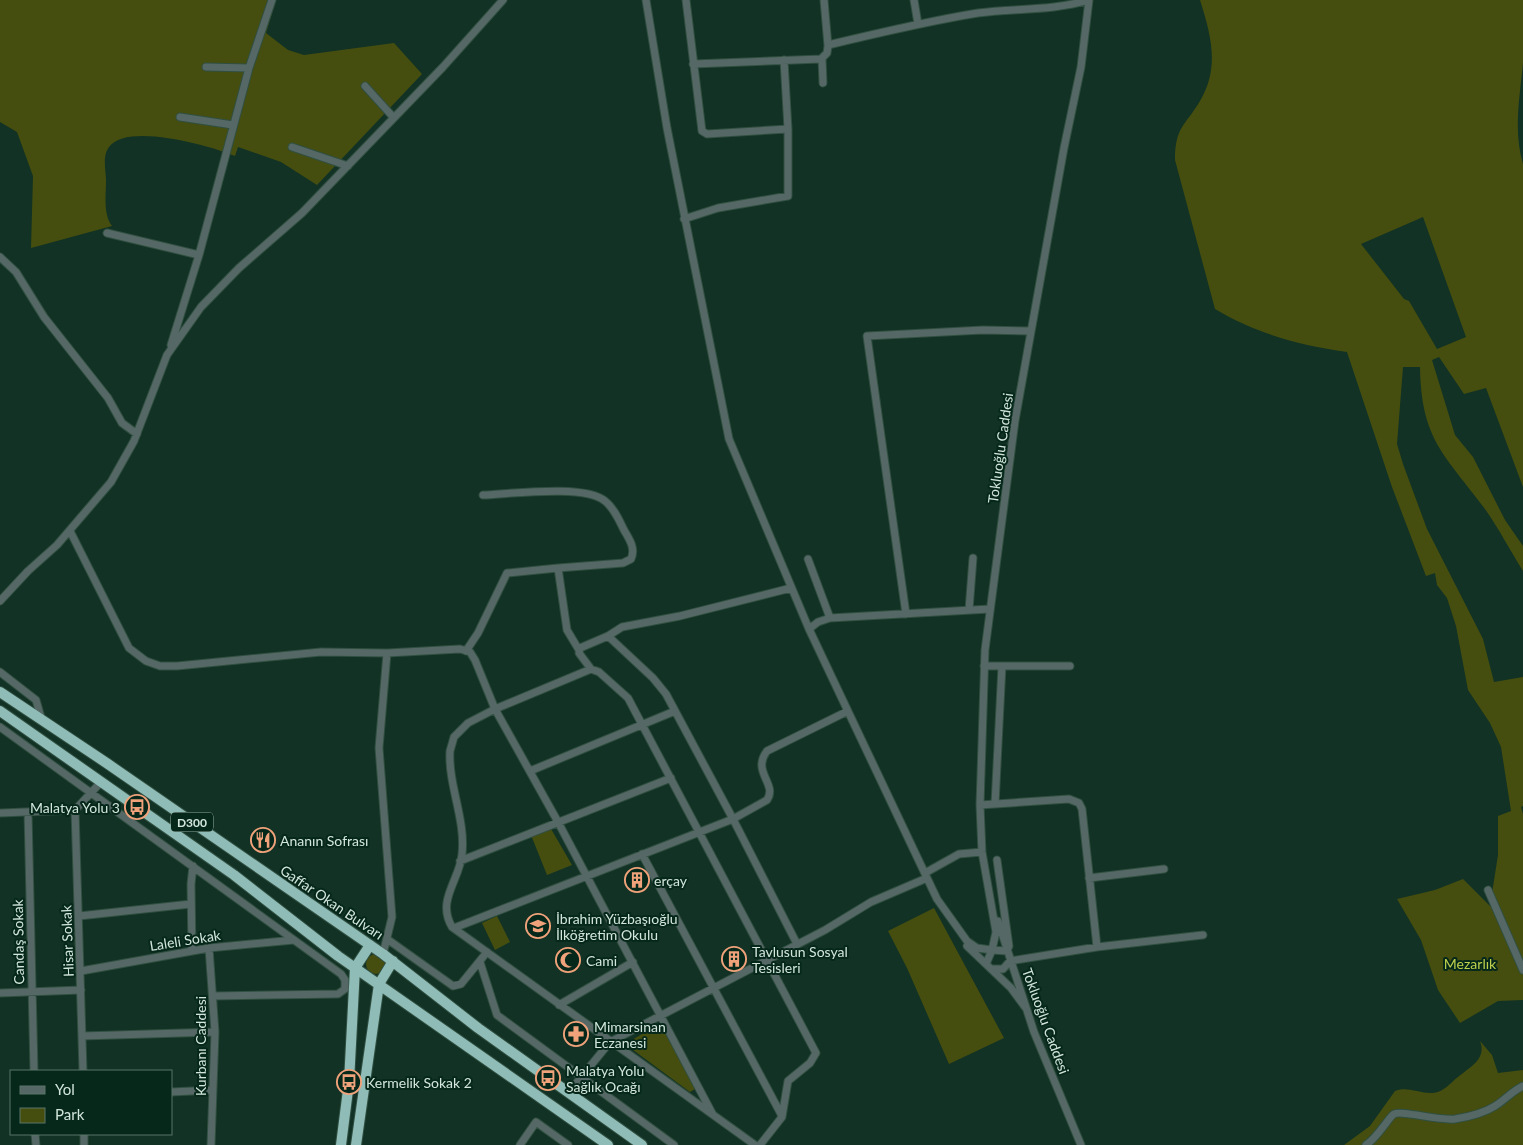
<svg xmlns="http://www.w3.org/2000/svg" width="1523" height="1145" font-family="Lato,sans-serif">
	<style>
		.green { fill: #464e0f; fill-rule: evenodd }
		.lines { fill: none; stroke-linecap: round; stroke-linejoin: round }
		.minor-casing { stroke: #304f41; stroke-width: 9 }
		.highway-casing { stroke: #304f41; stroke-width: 12 }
		.minor { stroke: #566865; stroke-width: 7 }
		.highway { stroke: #8fbcb6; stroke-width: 10 }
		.labels { text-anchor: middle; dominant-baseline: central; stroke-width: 4; stroke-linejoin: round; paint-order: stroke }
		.shield { fill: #06281b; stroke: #96ada2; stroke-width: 1 }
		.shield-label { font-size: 12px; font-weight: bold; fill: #d3e6dc }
		.street-label { font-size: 14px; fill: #d3e6dc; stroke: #06281b }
		.poi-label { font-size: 14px; fill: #d3e6dc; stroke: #06281b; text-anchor: start }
		.park-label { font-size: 14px; fill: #bed04b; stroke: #06281b }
	</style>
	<rect width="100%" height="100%" fill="#113224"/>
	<path class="green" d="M0 0H276L266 33 288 50 304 55 394 43 422 74 317 185 281 162 238 147 235 156C211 146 127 122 109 147 102 156 106 171 106 181 106 195 103 214 112 226L31 248 33 176 17 132 0 122Z
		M1200 0H1523C1523 21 1523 42 1523 63 1520 96 1513 131 1523 164V487L1486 388 1464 394 1439 357 1432 360 1455 435 1473 457 1505 520 1523 546V571C1510 550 1499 529 1485 509 1445 455 1421 440 1420 367H1403L1397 444 1403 464 1427 529 1483 639 1494 682 1523 677V806L1521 807 1523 814V1000L1498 1001 1460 1023 1438 990 1421 940 1397 899 1435 890 1463 879 1490 906 1498 855V816L1511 811 1501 747 1490 723 1468 690 1456 626 1447 598 1437 585 1435 573 1426 576 1392 487 1347 352C1299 345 1257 334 1215 309L1175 160C1175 127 1185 126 1200 101 1220 67 1211 35 1200 0ZM1423 217 1466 337 1437 349 1409 301 1404 299 1361 244Z
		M547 822 572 865 547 875 529 830Z
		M934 908 1004 1038 949 1064 907 968 888 931Z
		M497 916 510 942 495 950 482 923Z
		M366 964a10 10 0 1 1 20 0a10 10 0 1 1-20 0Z
		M661 1023 695 1089 690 1092 625 1044Z
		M1480 1041 1492 1055 1498 1073 1523 1070V1145H1344L1370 1126 1395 1091C1407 1086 1420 1094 1433 1093 1444 1092 1450 1083 1458 1077 1470 1067 1487 1059 1480 1041Z"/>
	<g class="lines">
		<defs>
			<path id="minor" d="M646 0 667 128 729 439 809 629 937 899 967 941 977 948 992 950 996 932 982 852 980 805 985 650 1015 421 1064 148 1081 67 1089 0
				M686 0 702 131 707 134 788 129
				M914 0 918 24
				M828 45C878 33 928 21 978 13 1015 8 1052 11 1089 0
				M822 58 823 83
				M693 64 821 59 827 53 828 46 824 0
				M206 67 249 68
				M365 86 394 118
				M180 117 233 125
				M292 147 348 166
				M684 219 718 208 788 196V129L784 60
				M107 233 199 255
				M0 257 16 272 44 317 108 398 122 423 137 434
				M171 345 199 255 249 68 272 0
				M483 495C510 494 585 484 605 501 614 508 619 520 624 530 629 539 636 548 631 559L623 563 558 568
				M70 531 129 648 146 661 160 666H177L321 652 387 653 460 649 470 652 475 660 495 709 558 822 712 1113
				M808 559 830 618
				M0 601 28 571 57 545 111 482 134 441 167 355 201 307 239 268 302 213 443 67 503 0
				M969 610 973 558
				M906 614 867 336 983 330 1031 331
				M809 629 818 622 830 618 990 609
				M608 636 622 627 680 616 791 588
				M466 651 478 633 507 573 558 568 567 630 579 650
				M984 666H1070
				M591 669 579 653 580 648 608 636 653 678 666 694 733 819 767 800C778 784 751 772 767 751L848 711
				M0 672 36 700 42 721
				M0 727 341 974 345 980V989L338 994 213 996
				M530 771 675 711
				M995 804 1002 666
				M980 805 1069 799 1079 803 1082 809 1097 947
				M75 810 83 1071
				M28 812 34 1071
				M0 813 75 810 101 782
				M642 854 782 1116
				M460 861 671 778
				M925 873 959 854 982 852
				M1089 878 1164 869
				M1488 890 1523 970
				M79 916 191 904
				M998 921 1034 1032 1081 1145
				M454 928 733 819 797 944
				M387 939 453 986 461 984 487 952
				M967 946 1011 988 1025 1007
				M209 948 215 1032 211 1145
				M192 951 191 884 193 866
				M383 954 392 917 379 748 387 653
				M480 962 497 1015 674 1145
				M986 964 992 950 1007 951 1009 946 997 860
				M992 969H1003L1010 961 1097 947 1203 935
				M81 971 209 948 294 940
				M0 993 81 990
				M559 1005 633 962
				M82 1036 215 1032
				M171 1092 213 1090
				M569 1092 610 1042 825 930 871 902 927 878
				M35 1134 36 1145
				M84 1134V1145
				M520 1145 536 1122 568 1145
				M755 1145 452 927C436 900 460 880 462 854 466 820 448 785 450 751L454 737 468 723 495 709 591 669 599 672 628 698 816 1053 810 1063 788 1081 782 1117 760 1145
				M1366 1145C1378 1137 1389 1117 1394 1114 1401 1110 1439 1121 1455 1119 1468 1117 1484 1113 1495 1106 1505 1100 1512 1091 1523 1086"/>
			<path id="highway" d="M0 692 108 764 383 954 478 1028 642 1145
				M0 711 234 875 338 956 608 1145
				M341 1145 349 1082 355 968 370 945
				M356 1145 379 984 393 961"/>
		</defs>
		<use href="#minor" class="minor-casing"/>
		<use href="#highway" class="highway-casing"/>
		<use href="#minor" class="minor"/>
		<use href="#highway" class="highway"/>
	</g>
	<defs>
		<symbol id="bus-ring" viewBox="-11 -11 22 22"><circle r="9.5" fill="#06281b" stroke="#f0a27a" stroke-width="1.5"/><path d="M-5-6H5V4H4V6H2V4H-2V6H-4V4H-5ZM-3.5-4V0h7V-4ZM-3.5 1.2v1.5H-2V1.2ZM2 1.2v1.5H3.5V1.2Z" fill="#f0a27a"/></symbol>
		<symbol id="restaurant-ring" viewBox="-11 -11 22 22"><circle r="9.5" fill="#06281b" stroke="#f0a27a" stroke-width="1.5"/><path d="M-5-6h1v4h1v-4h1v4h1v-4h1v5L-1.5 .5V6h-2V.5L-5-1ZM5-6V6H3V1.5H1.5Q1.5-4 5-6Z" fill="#f0a27a"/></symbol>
		<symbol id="building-ring" viewBox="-11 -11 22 22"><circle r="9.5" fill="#06281b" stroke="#f0a27a" stroke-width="1.5"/><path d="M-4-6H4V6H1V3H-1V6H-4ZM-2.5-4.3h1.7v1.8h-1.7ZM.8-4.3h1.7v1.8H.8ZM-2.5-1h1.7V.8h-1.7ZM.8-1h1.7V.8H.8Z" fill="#f0a27a"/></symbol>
		<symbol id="school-ring" viewBox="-11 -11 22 22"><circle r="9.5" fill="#06281b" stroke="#f0a27a" stroke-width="1.5"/><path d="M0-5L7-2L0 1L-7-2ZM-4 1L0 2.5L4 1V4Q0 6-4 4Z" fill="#f0a27a"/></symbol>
		<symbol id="mosque-ring" viewBox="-11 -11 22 22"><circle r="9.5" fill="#06281b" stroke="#f0a27a" stroke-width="1.5"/><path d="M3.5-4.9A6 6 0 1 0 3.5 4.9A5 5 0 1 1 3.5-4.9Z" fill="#f0a27a"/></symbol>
		<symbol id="pharmacy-ring" viewBox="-11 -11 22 22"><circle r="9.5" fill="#06281b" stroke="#f0a27a" stroke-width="1.5"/><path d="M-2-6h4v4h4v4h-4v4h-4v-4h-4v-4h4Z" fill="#f0a27a"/></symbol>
	</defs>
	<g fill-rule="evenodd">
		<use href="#bus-ring" x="123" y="793" width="28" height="28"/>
		<use href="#restaurant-ring" x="249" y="826" width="28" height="28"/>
		<use href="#building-ring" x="623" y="866" width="28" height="28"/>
		<use href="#school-ring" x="524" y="912" width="28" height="28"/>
		<use href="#building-ring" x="720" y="945" width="28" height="28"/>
		<use href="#mosque-ring" x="554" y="946" width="28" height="28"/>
		<use href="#pharmacy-ring" x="562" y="1020" width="28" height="28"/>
		<use href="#bus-ring" x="534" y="1064" width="28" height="28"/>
		<use href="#bus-ring" x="335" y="1068" width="28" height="28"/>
	</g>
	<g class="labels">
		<rect class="shield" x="171" y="812.5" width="42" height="19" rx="4"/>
		<g class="shield-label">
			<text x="192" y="822">D300</text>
		</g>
		<g class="street-label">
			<text transform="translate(1000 448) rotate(-82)">Tokluoğlu Caddesi</text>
			<text transform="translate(332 902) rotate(34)">Gaffar Okan Bulvarı</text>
			<text transform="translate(185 940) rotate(-9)">Laleli Sokak</text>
			<text transform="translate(67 941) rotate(-92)">Hisar Sokak</text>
			<text transform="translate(18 942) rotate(-91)">Candaş Sokak</text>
			<text transform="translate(1046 1021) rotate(70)">Tokluoğlu Caddesi</text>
			<text transform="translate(200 1046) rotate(-90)">Kurbanı Caddesi</text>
		</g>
		<g class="poi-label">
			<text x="120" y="807" text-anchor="end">Malatya Yolu 3</text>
			<text x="280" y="840">Ananın Sofrası</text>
			<text x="654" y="880">erçay</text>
			<text x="556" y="918">İbrahim Yüzbaşıoğlu<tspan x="556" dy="16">İlköğretim Okulu</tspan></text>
			<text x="752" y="951">Tavlusun Sosyal<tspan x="752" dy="16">Tesisleri</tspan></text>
			<text x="586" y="960">Cami</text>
			<text x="594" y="1026">Mimarsinan<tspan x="594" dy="16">Eczanesi</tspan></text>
			<text x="566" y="1070">Malatya Yolu<tspan x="566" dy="16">Sağlık Ocağı</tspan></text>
			<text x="366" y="1082">Kermelik Sokak 2</text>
		</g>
		<g class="park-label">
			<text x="1470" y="963">Mezarlık</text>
		</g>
	</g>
	<rect x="10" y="1070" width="162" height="65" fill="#06281b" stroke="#587468"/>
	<rect x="20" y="1086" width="25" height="8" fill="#566865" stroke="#587468"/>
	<text x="55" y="1095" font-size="15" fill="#d3e6dc">Yol</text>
	<rect x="20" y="1108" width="25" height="15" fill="#464e0f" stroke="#587468"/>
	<text x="55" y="1120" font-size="15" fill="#d3e6dc">Park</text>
</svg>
